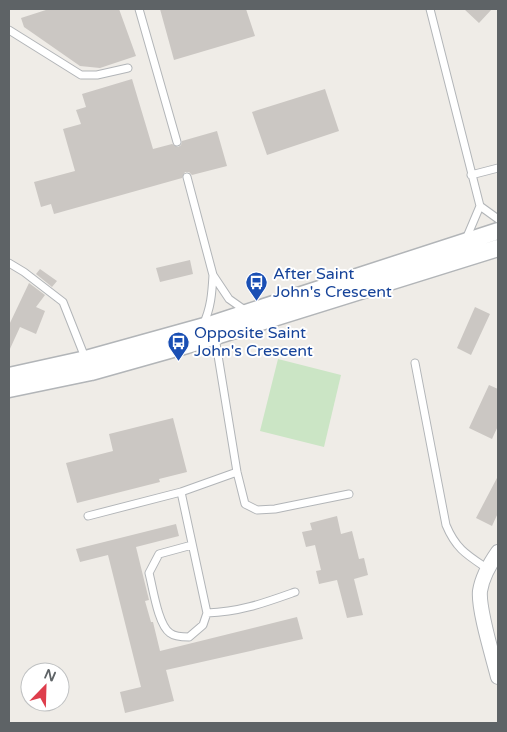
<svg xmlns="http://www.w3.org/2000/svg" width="507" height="732" font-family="'Varela Round',sans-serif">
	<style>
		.green { fill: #cbe5c5 }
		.building { fill: #cbc7c3 }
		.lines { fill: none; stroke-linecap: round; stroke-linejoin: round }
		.service-casing { stroke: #b2b5b8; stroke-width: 9 }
		.minor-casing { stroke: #b2b5b8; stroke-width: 16 }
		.tertiary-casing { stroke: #b2b5b8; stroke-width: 19 }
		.service { stroke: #fff; stroke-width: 7 }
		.minor { stroke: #fff; stroke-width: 14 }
		.tertiary { stroke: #fff; stroke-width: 16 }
		.labels { text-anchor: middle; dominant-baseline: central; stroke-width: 4; stroke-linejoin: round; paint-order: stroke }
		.transit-label { font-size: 16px; fill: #164399; stroke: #fff; text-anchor: start }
	</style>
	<rect width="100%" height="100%" fill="#efece7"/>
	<path class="green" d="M278 359 341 375 324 447 260 431Z"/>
	<path class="building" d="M49 9H119L136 56 100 68 80 66 24 27 21 18Z
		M160 9H246L255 36 174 60Z
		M464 9H492L479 23Z
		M132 79 153 149 172 144 178 147 181 145 182 141 217 131 227 166 192 175 189 172H185L182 178 54 214 51 204 41 207 34 182 75 171 63 129 81 124 76 110 86 107 82 94Z
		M325 89 339 131 267 155 252 112Z
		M190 260 193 274 160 282 156 268Z
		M40 269 57 281 52 287 36 274Z
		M29 283 45 295 36 307 45 311 36 334 20 327 9 351V325Z
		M475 307 490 314 471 355 457 348Z
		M489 385 498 389V426L492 439 469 428Z
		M173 418 187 472 159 479 160 482 77 503 66 463 113 451 109 434Z
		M498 476V513L492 526 476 518Z
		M337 516 341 534 352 531 359 559 364 558 368 575 354 579 363 615 347 618 337 580 319 584 316 571 321 570 315 545 306 547 302 532 312 530 310 523Z
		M176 524 179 536 136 547 149 600 145 601 151 622H153L160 651 297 617 303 639 166 670 174 701 125 713 120 692 141 687 108 555 80 562 76 549Z"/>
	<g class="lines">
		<defs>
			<path id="service" d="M139 9 177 142
				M430 9 480 206 466 239
				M9 30 81 75H97L128 68
				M471 175 498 168
				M187 177 213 275
				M480 206 498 219
				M9 263 24 272 63 302 86 360
				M203 325C211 308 212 293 213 275L229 299 246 311
				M215 337 237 472 245 504 257 510 275 509 349 494
				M415 363 446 525C456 549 467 555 488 569
				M181 492 207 613 203 625 189 637C183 637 175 637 170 633 158 625 153 588 149 573L159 554 192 545
				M88 516 181 492 237 472
				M207 613C240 612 264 603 295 592"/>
			<path id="minor" d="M498 552C491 562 482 578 480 591 478 609 493 657 498 677"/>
			<path id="tertiary" d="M9 376 86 359 212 324 498 231
				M9 389 91 372 187 345 498 248"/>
		</defs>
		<use href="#service" class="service-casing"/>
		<use href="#minor" class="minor-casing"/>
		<use href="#tertiary" class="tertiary-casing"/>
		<use href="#service" class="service"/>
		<use href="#minor" class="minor"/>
		<use href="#tertiary" class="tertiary"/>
	</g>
	<defs>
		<symbol id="bus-pin" viewBox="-11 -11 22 30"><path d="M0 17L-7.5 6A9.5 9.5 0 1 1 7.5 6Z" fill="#1a4fb4" stroke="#fff"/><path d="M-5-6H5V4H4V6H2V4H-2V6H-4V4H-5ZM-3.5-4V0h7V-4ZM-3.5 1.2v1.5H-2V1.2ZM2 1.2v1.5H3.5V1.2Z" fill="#fff"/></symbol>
	</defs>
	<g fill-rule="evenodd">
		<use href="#bus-pin" x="244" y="270" width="25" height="34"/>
		<use href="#bus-pin" x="166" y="330" width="25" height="34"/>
	</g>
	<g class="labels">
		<g class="transit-label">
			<text x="273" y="274">After Saint<tspan x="273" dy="18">John's Crescent</tspan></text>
			<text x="194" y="333">Opposite Saint<tspan x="194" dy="18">John's Crescent</tspan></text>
		</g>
	</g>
	<rect width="507" height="732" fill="none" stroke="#5e6366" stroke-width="20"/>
	<g transform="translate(45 687) rotate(23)"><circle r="24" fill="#ffffff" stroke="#bfc1c2"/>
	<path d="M0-4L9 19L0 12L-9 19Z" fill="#de3e4c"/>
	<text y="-8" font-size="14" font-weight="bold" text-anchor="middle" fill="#5e6366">N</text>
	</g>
</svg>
